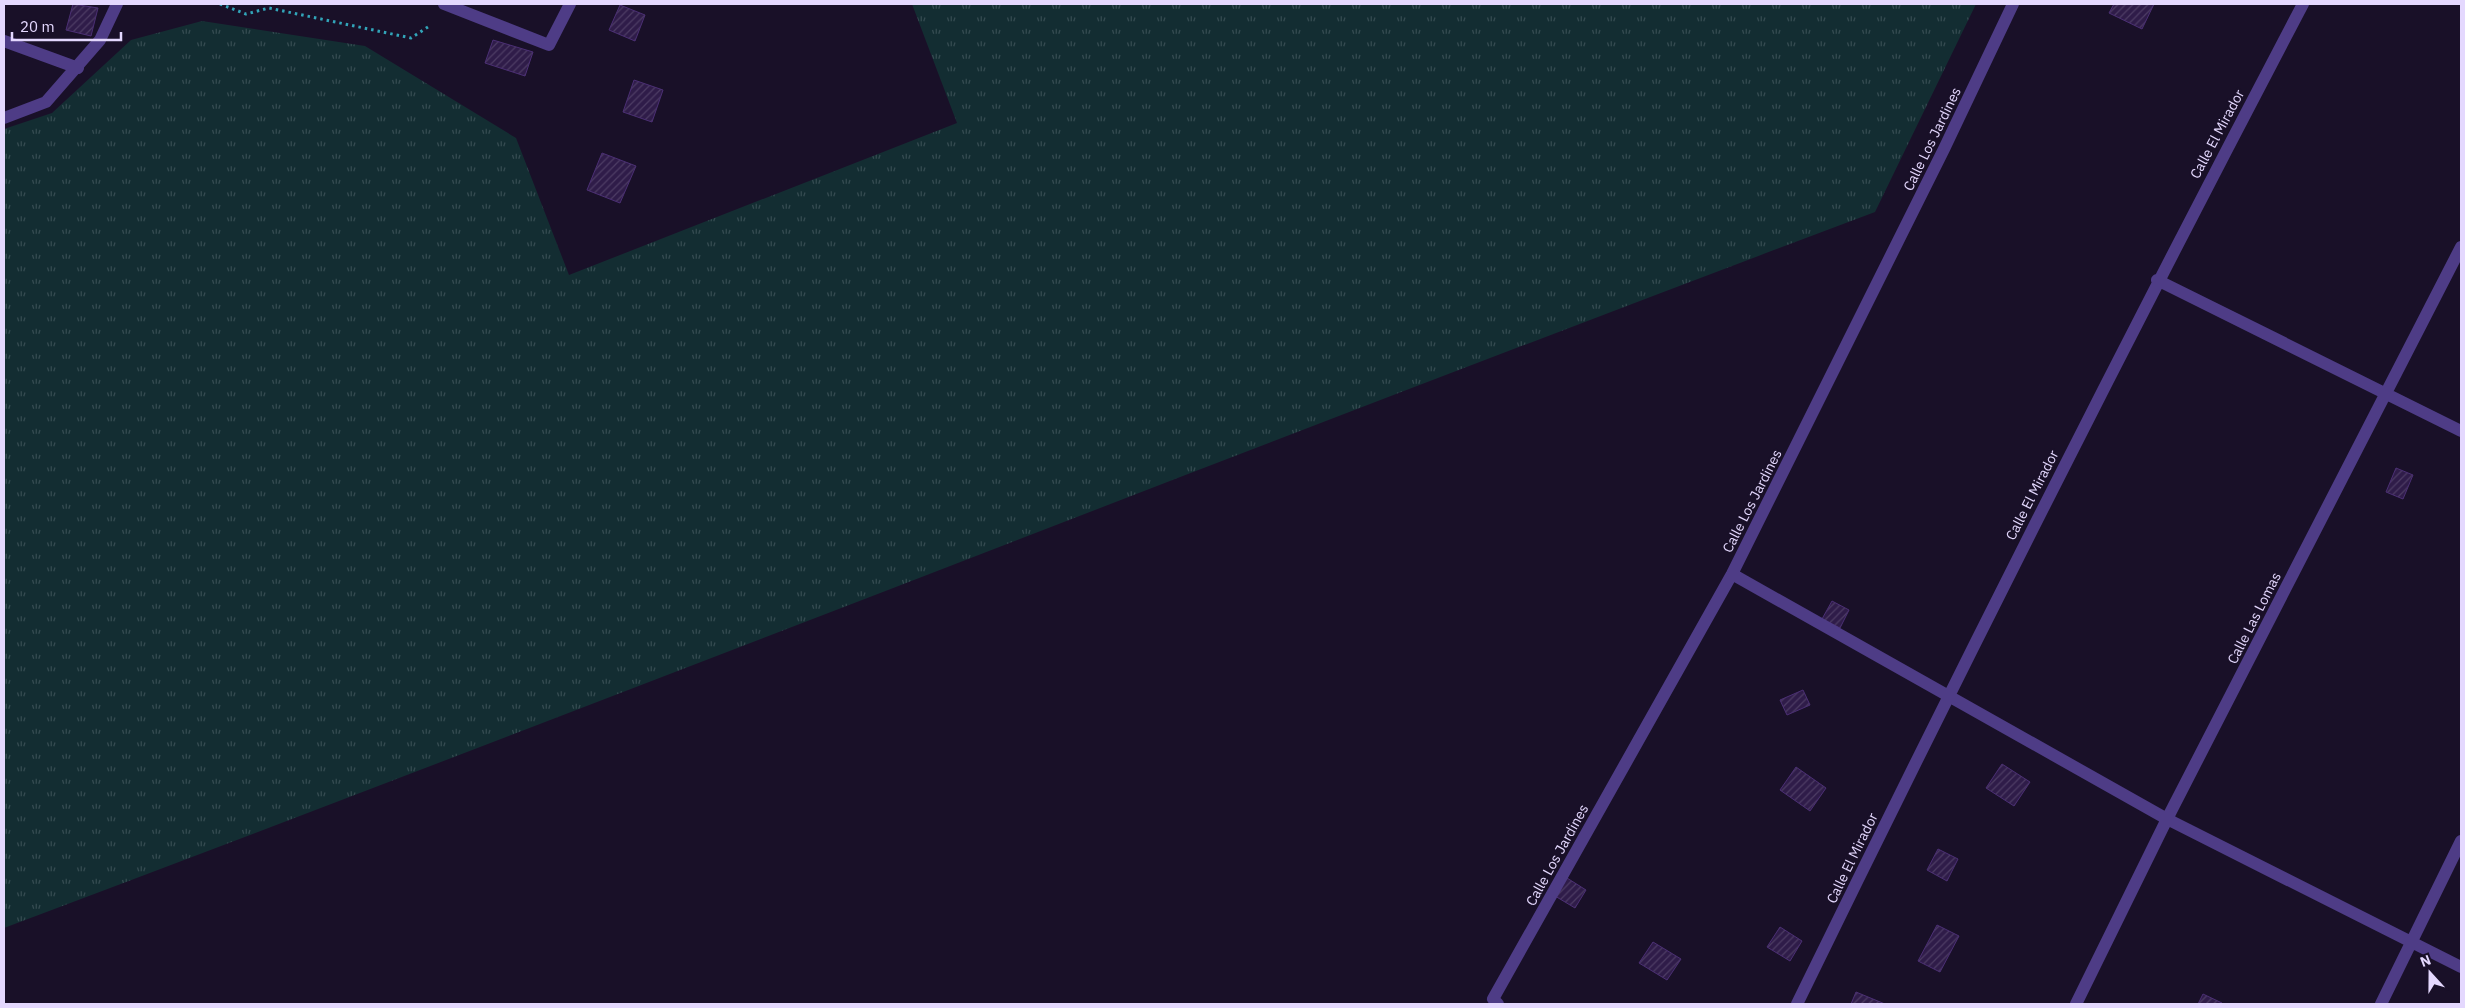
<svg xmlns="http://www.w3.org/2000/svg" width="2465" height="1008" font-family="'IBM Plex Sans',sans-serif">
	<style>
		.grass { fill: url(#grass-tufts) }
		.building { fill: url(#building-hatch); stroke: #4b2f74 }
		.lines { fill: none; stroke-linecap: round; stroke-linejoin: round }
		.path { stroke: #32a5b9; stroke-width: 3; stroke-dasharray: 2.5 4; stroke-linecap: butt }
		.minor { stroke: #4e3c86; stroke-width: 12 }
		.labels { text-anchor: middle; dominant-baseline: central; stroke-width: 4; stroke-linejoin: round; paint-order: stroke }
		.street-label { font-size: 14px; fill: #e4d8fe; stroke: #191028 }
	</style>
	<defs>
		<pattern id="grass-tufts" width="24" height="20" patternUnits="userSpaceOnUse" patternTransform="scale(1.25)"><rect width="24" height="20" fill="#132d32"/><path d="M3 7l-1-3M5 7V3M7 7l1-3M15 17l-1-3M17 17v-4M19 17l1-3" fill="none" stroke="#354b51"/></pattern>
		<pattern id="building-hatch" width="6" height="6" patternUnits="userSpaceOnUse" patternTransform="scale(1.25)"><rect width="6" height="6" fill="#2f1c49"/><path d="M-1 1l2-2M0 6l6-6M5 7l2-2" fill="none" stroke="#4d3c64"/></pattern>
	</defs>
	<rect width="100%" height="100%" fill="#191028"/>
	<path class="grass" d="M912 4H1976L1875 212C1250 447 629 693 4 928V129L52 113 131 40 202 21 365 46 516 138 569 275 957 123Z"/>
	<path class="building" d="M73 4 98 8 91 36 66 30Z
		M2114 4H2154L2142 29 2109 13Z
		M620 5 645 15 635 41 609 30Z
		M493 40 533 52 525 76 485 63Z
		M634 80 663 90 652 122 623 112Z
		M602 153 636 166 620 203 587 190Z
		M2396 468 2413 475 2403 499 2386 492Z
		M1832 601 1849 610 1840 628 1822 619Z
		M1803 690 1810 705 1787 715 1780 700Z
		M2002 764 2030 782 2014 806 1986 788Z
		M1796 767 1826 788 1810 811 1780 790Z
		M1938 849 1958 859 1947 881 1927 870Z
		M1567 878 1586 890 1575 908 1555 896Z
		M1937 925 1959 936 1940 972 1918 961Z
		M1780 927 1802 941 1790 961 1767 947Z
		M1653 942 1681 959 1667 980 1639 963Z
		M1856 992 1885 1004H1851Z
		M2203 994 2222 1003V1004H2198Z"/>
	<g class="lines">
		<path class="path" d="M220 4 246 14 269 8 411 38 431 25"/>
		<path class="minor" d="M444 4 549 45 570 4
			M4 41 78 68
			M4 118 46 102 100 40 117 4
			M2157 280 2461 431
			M1732 574 2167 819 2461 967
			M1498 1004 1493 999 1732 574 1944 149 2013 4
			M1797 1004C1961 668 2129 335 2303 4
			M2076 1004 2167 819 2461 247
			M2381 1004 2461 841"/>
	</g>
	<g class="labels">
		<g class="street-label">
			<text transform="translate(2217 134) rotate(-62)">Calle El Mirador</text>
			<text transform="translate(1932 139) rotate(-64)">Calle Los Jardines</text>
			<text transform="translate(2032 495) rotate(-63)">Calle El Mirador</text>
			<text transform="translate(1752 501) rotate(-63)">Calle Los Jardines</text>
			<text transform="translate(2254 618) rotate(-63)">Calle Las Lomas</text>
			<text transform="translate(1557 855) rotate(-61)">Calle Los Jardines</text>
			<text transform="translate(1852 858) rotate(-64)">Calle El Mirador</text>
		</g>
	</g>
	<rect width="2465" height="1008" fill="none" stroke="#e4d8fe" stroke-width="10"/>
	<g transform="translate(2430 973) rotate(339)" stroke="#191028" stroke-width="4" paint-order="stroke">
	<path d="M0-4L9 19L0 12L-9 19Z" fill="#e4d8fe"/>
	<text y="-8" font-size="14" font-weight="bold" text-anchor="middle" fill="#e4d8fe">N</text>
	</g>
	<path d="M12 32v8h109v-8" fill="none" stroke="#e4d8fe" stroke-width="2.5"/>
	<text x="20" y="32" font-size="15" fill="#e4d8fe" stroke="#191028" stroke-width="4" paint-order="stroke">20 m</text>
</svg>
